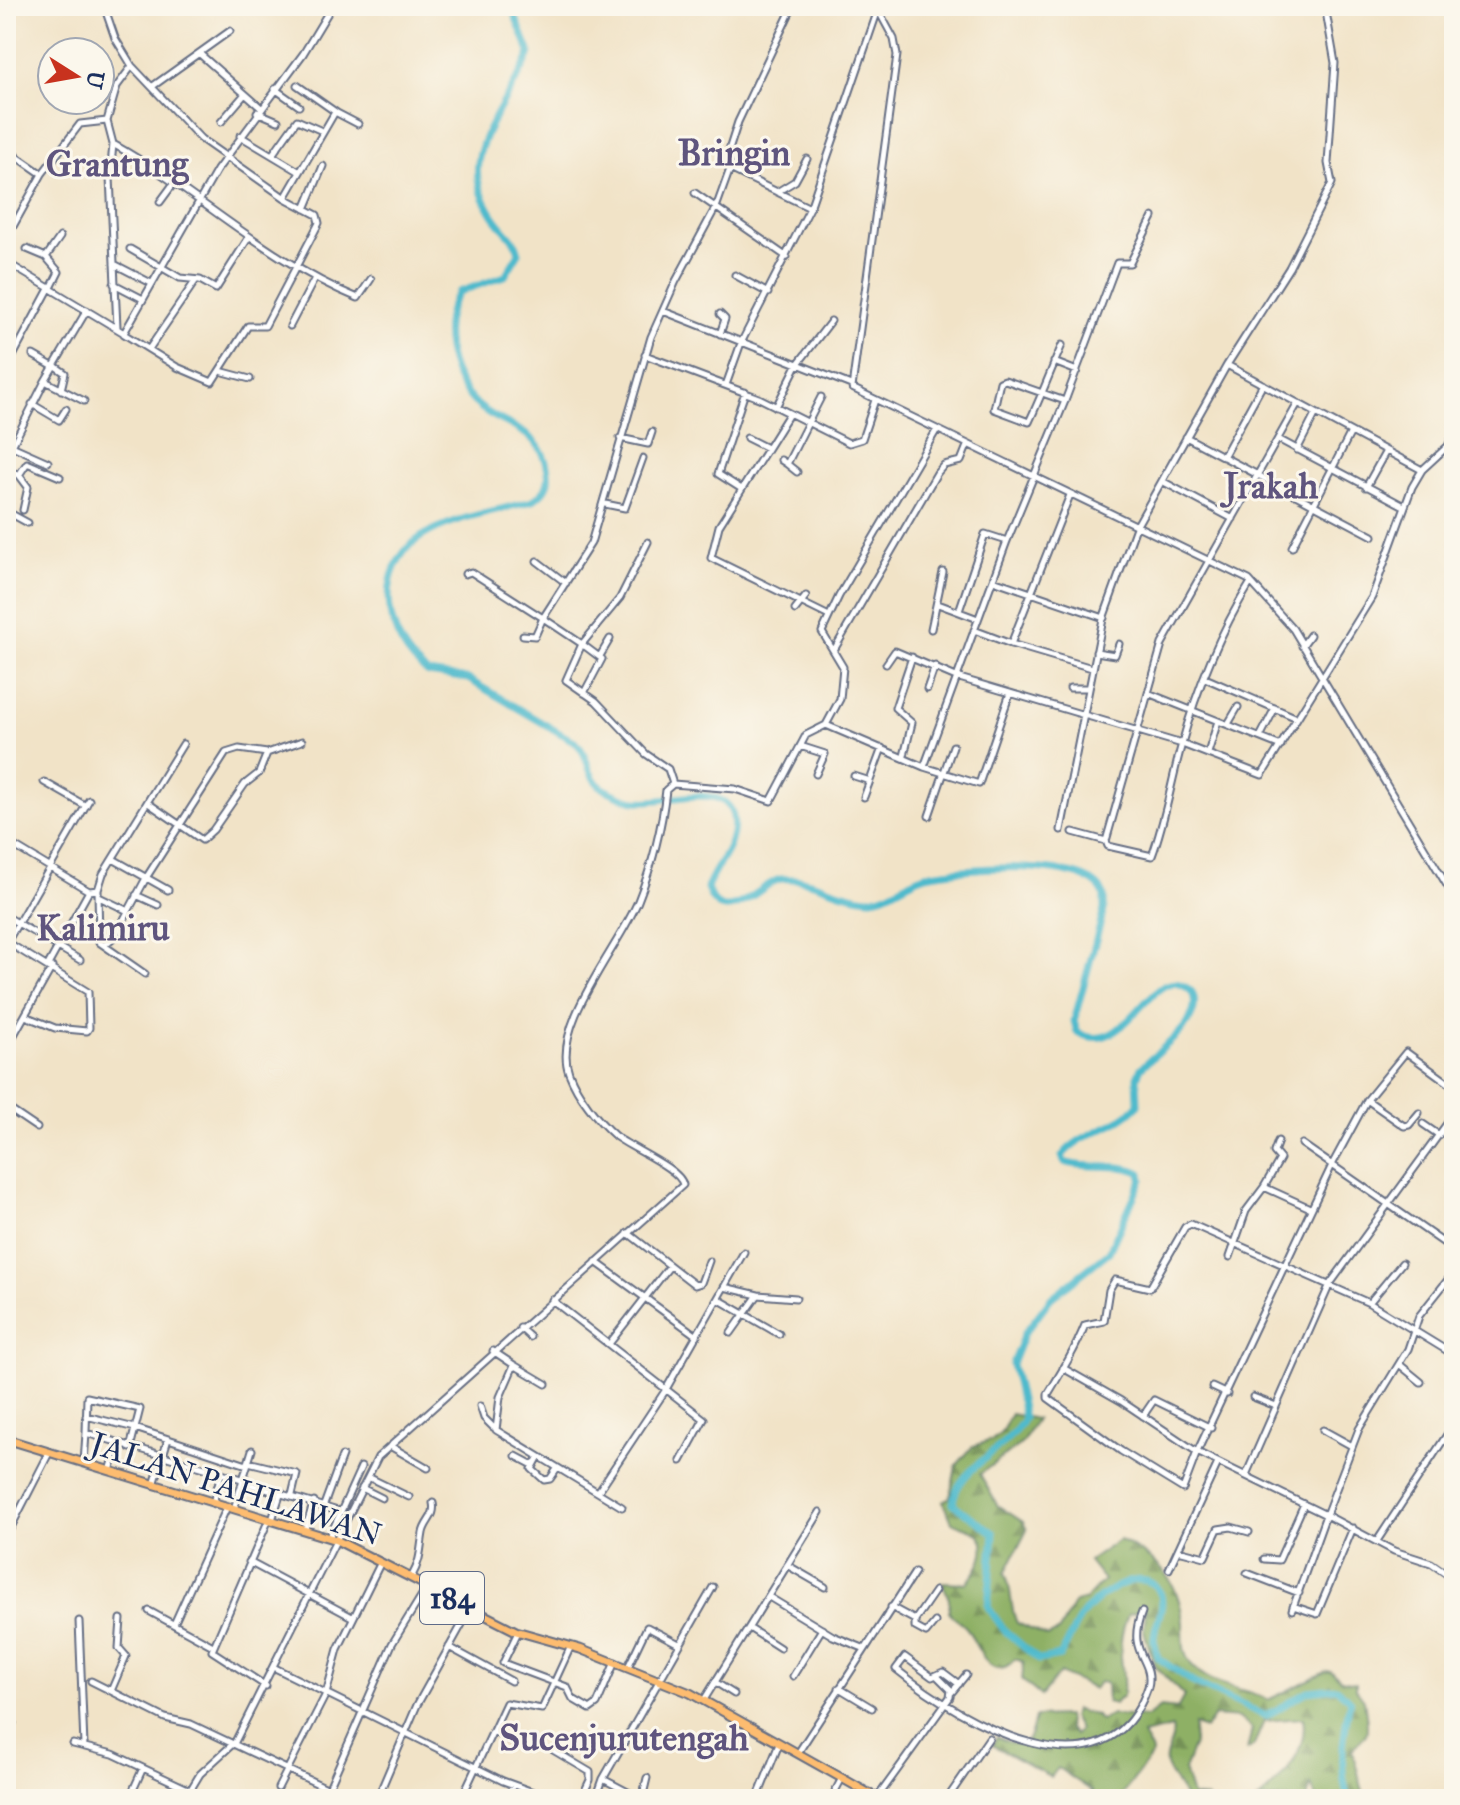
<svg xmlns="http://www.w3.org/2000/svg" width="1460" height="1805" font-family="'IM FELL Great Primer',serif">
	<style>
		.forest { fill: url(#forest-firs); stroke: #547062; stroke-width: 2 }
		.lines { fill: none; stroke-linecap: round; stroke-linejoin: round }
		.river { stroke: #4fbacc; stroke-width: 7 }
		.minor-casing { stroke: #666e83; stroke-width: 9 }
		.major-casing { stroke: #666e83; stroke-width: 11 }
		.minor { stroke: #fff; stroke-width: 5 }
		.major { stroke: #fdbc6f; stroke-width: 7 }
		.labels { text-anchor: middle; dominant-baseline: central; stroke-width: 6; stroke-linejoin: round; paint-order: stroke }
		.shield { fill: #fbf7ec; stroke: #5e6b89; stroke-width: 2 }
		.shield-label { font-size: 30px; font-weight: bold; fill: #1b2f5e }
		.street-label { font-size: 32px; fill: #1b2f5e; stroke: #fbf7ec }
		.quarter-label { font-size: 36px; font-weight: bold; fill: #5f557e; stroke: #fbf7ec }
	</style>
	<defs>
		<pattern id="forest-firs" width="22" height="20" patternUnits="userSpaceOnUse" patternTransform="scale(2)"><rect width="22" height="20" fill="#8eb065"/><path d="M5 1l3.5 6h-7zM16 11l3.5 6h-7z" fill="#739056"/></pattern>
	</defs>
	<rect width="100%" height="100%" fill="#fbf7ec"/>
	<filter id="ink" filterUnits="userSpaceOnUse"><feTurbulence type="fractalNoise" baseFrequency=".0125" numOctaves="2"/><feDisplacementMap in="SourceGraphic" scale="16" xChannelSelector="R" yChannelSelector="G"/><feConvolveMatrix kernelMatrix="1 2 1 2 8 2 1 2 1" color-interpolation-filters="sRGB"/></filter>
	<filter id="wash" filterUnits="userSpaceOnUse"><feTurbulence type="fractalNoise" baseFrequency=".006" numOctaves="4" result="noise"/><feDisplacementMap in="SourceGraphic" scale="32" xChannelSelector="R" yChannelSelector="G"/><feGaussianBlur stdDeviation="1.8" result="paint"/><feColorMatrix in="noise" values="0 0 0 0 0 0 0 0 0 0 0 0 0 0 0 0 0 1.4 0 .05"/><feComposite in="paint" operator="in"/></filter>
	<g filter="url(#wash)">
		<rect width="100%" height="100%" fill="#f1e3c7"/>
		<path class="forest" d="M1011 1414 1036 1419 1022 1443 980 1474 997 1505 1023 1522 1027 1530 1005 1573C1013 1590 1009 1606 1017 1623L1048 1637 1059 1631 1075 1602 1086 1599 1104 1580 1089 1561 1119 1540C1156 1558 1179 1578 1183 1622 1184 1638 1181 1651 1191 1664 1212 1689 1241 1685 1268 1700L1325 1672 1331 1671 1341 1680 1356 1683V1689L1364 1700C1365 1708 1369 1728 1366 1734 1362 1741 1356 1743 1352 1750L1365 1799H1317L1311 1785 1307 1799H1259C1283 1779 1309 1751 1303 1718L1264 1721 1254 1745 1247 1750 1252 1729 1239 1718 1214 1716 1205 1729 1194 1725V1744L1184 1770 1192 1796 1209 1799H1185C1181 1787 1169 1776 1166 1765 1163 1752 1176 1741 1172 1728L1143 1735 1153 1754 1119 1799H1090L1092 1791 1058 1768 1051 1777 992 1745 997 1737C1025 1751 1030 1745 1035 1717L1067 1716 1069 1729 1075 1735 1079 1730 1072 1717 1075 1710 1095 1715 1101 1721 1111 1715 1147 1717 1160 1707 1177 1709 1184 1696 1155 1666 1144 1631 1146 1609 1128 1614C1113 1654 1126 1661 1123 1696L1114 1704 1107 1702 1106 1683 1099 1682 1094 1689 1060 1673 1041 1696 1022 1680 1024 1662 1015 1659C991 1686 978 1647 968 1630 963 1622 954 1620 949 1612V1599L942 1582 966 1583C977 1574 993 1545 976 1532 970 1528 959 1526 952 1522L943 1501 950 1497 956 1466 973 1446 992 1440 1001 1433Z"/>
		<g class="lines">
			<path class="river" d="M511 6 530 53C516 90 468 142 479 184 482 196 491 214 499 223 507 234 516 239 519 253L505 276 459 292C436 323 448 374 473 401 498 427 543 427 548 471 550 486 544 493 532 501 497 511 452 517 421 537 371 569 385 643 428 673L468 679 575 742C590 754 585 776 603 788 611 793 627 800 637 801 666 805 742 773 733 833 730 853 714 868 707 888 722 935 763 881 781 879 813 876 839 897 870 898 889 898 907 880 926 875 958 868 1094 856 1104 896V910L1074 1021 1077 1032C1130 1063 1152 952 1192 992 1206 1021 1159 1049 1141 1068L1137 1077 1138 1105C1117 1129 1081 1131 1062 1156L1064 1162C1086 1170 1123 1162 1141 1173L1142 1179 1109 1252 1051 1298 1024 1334 1012 1364 1024 1418C1008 1450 955 1468 953 1504L994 1533 988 1607 1004 1630 1039 1660 1060 1656C1069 1643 1072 1629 1081 1617 1092 1599 1142 1562 1159 1591 1168 1605 1153 1625 1154 1640 1155 1646 1157 1653 1158 1658L1194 1683 1266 1716 1308 1691 1337 1688 1350 1700C1344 1733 1338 1766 1348 1799"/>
		</g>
	</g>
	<g filter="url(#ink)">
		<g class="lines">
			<defs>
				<path id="minor" d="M104 6 115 38 132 66 201 139 285 198 335 112 358 124
					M876 6 894 39 897 55 852 388 1249 580 1293 629 1454 897
					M201 55 260 107
					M297 85 337 113
					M153 86 230 31
					M275 89 299 106
					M257 112 278 121
					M221 122 245 94
					M240 136 300 172
					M113 144C197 191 267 261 358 298L371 279
					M6 149 42 174
					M272 155 297 120 322 131
					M777 192 795 181 807 159
					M695 193 787 257
					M160 202 174 183
					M810 208 878 10
					M305 209 323 166
					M6 239 42 174 80 124 107 121
					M27 249 46 257
					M130 249 180 278 200 280 216 289 249 237
					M6 262 124 333 217 170 303 54 332 6
					M114 264 151 283
					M735 275 768 293
					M114 284 141 298
					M51 288 59 272 46 257 60 237
					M663 311 851 385
					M720 314 725 319 720 334
					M290 326 315 278
					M117 327 110 177 113 144 107 121 117 86 132 66
					M124 334 177 367 212 382 248 326H265L319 223 317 215 285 198
					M149 349 196 280
					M33 355 54 367
					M645 355 759 398 849 443 862 439 875 400
					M1054 362 1077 371
					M1227 365 1422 470
					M55 366 65 373 61 390
					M6 369 50 287
					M220 371 250 379
					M45 381 84 401
					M726 385 741 343 810 208 730 169
					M1065 401 1117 263H1130L1153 217
					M32 404 59 420 66 409
					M776 407 797 365 831 321
					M789 414 719 526 711 558 829 616
					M1186 437 1373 536
					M620 438 648 444 652 432
					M747 438 767 448
					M1278 439 1404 506
					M12 446 48 462
					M1297 450 1316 413
					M1223 457 1263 384
					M6 458 45 381 87 310
					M781 460 787 464 821 397
					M787 464 797 472
					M6 469 19 475 27 463 60 477
					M19 475 28 487 23 510
					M1162 481 1233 519
					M1366 487 1386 451
					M740 488 718 474 745 392
					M1070 495 1011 644 1092 668
					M605 504 625 508 643 458
					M6 511 28 523
					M1292 547 1351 432
					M537 561 566 583
					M465 574 471 572 543 618 535 636 523 635
					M993 580 1104 618
					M938 604 978 619
					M795 610 806 596
					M959 611 985 534 1007 541
					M931 629 943 572
					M974 630 1011 644
					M1302 646 1310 635
					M834 650 937 473 944 465 961 461 967 446
					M1096 652 1115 655 1119 644
					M600 656 610 639
					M886 664 895 651 956 677 1182 744 1262 775 1372 597 1412 487 1422 470 1448 446 1454 434
					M1205 678 1297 718
					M1070 688H1088
					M927 689 935 666
					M584 693 602 659 582 644 620 598 648 542
					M1148 693 1281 746
					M1228 724 1238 707
					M826 725 924 767 979 784 1010 693
					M1260 737 1275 708
					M800 746 825 754 816 774
					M1208 753 1218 721
					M904 756 912 723 895 708 912 657
					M924 767 1007 541 1065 401 1005 380 1000 382 994 409 1029 422C1041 397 1051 370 1062 345
					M854 776 870 781
					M44 782 86 806
					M673 784 668 769 646 754 596 701 566 680 582 644 543 618 591 543 651 337 676 281 717 205 730 169 729 150 738 122 793 6
					M864 797 882 748
					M148 803 202 840 213 830 245 784 259 773 267 753 302 741
					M929 816 953 746
					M1061 830 1103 619 1136 527 1227 365 1289 268 1332 183 1328 163 1335 63 1325 6
					M1073 832 1106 841 1108 846 1152 856C1165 821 1171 783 1181 747 1196 691 1220 632 1251 582
					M6 841 89 891
					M1106 841 1162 644 1298 403
					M113 859 168 890
					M136 895 158 905
					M99 897 126 910
					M6 916 80 960
					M106 944 115 936 146 878 226 753 239 749 267 753
					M48 965 89 891 98 890
					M145 974 99 942 98 890 103 874 183 744
					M25 1016 55 1028 87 1031 89 1028 88 992 7 942 89 800
					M6 1049 52 967
					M1367 1100 1404 1126 1409 1125 1419 1113
					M6 1107 37 1128
					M1423 1124 1439 1135
					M1302 1144 1454 1250
					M1264 1187 1280 1159 1274 1152 1278 1141
					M628 1233 695 1285 701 1283 709 1261
					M1230 1257 1246 1211 1264 1187 1310 1208
					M596 1262 697 1336
					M1454 1272 1419 1316 1408 1349 1359 1429 1326 1515 1394 1551 1431 1563 1454 1579
					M724 1287 758 1295 731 1333
					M758 1295 796 1298
					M718 1299 779 1334
					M552 1300 704 1419 681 1461
					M1369 1303 1402 1263
					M520 1328 530 1337
					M609 1344 669 1267
					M493 1351 514 1365
					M1399 1364 1421 1382
					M1063 1368 1121 1401 1197 1452 1183 1489 1121 1451 1048 1398V1394C1062 1371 1075 1350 1085 1325L1104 1321 1109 1290 1115 1280 1150 1288 1185 1227 1191 1224 1369 1303 1454 1355
					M546 1384 514 1365 500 1397 496 1430 622 1507
					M1212 1387 1227 1394
					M1253 1397 1276 1406
					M480 1406 484 1418 493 1427
					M86 1416 135 1428 247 1465
					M1143 1416 1154 1400 1211 1428
					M1323 1430 1352 1446
					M86 1433 87 1397 140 1409 130 1448
					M390 1446 428 1468
					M516 1456 533 1465
					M538 1458 532 1469 544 1480 550 1479 557 1469
					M248 1462 297 1474 292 1495
					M84 1463 86 1433 242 1479
					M110 1471 118 1444
					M1246 1475 1330 1284 1454 1114
					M368 1477 409 1497
					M242 1482 341 1512
					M154 1485 168 1439
					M362 1488 382 1498
					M598 1492 665 1391 744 1252
					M213 1503 221 1474
					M324 1505 342 1456
					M234 1509 252 1450
					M272 1520 281 1492
					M305 1529 314 1502
					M6 1537 49 1453
					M329 1538 361 1467
					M1377 1541 1454 1424
					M1178 1550 1205 1557 1218 1529 1231 1527 1249 1532
					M1264 1559 1279 1560 1304 1504
					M249 1562 352 1617
					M787 1565 825 1587
					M1169 1569 1218 1463
					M1247 1573 1299 1593
					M412 1576C421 1560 420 1550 423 1533 425 1521 436 1517 433 1503
					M769 1597 833 1636 863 1648
					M1293 1606 1317 1614 1353 1528
					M891 1607 915 1620 935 1591
					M1292 1610 1326 1515 1197 1452 1333 1163 1367 1100 1406 1052 1454 1087
					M149 1611 213 1646
					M915 1620V1627L926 1633 935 1622
					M79 1621 84 1746
					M174 1624 227 1507
					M749 1628 780 1648
					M518 1632 503 1663 567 1687 573 1699 590 1709 597 1704 615 1662
					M449 1647 511 1681
					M628 1667 647 1627 679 1644
					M275 1668 503 1781 552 1799
					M793 1676 822 1629
					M91 1681 165 1718 191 1724 350 1799
					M715 1682 734 1694
					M959 1684 943 1672 932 1677 905 1657 896 1669C965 1725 1108 1805 1148 1687 1155 1659 1125 1654 1142 1612
					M266 1686 212 1651 269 1519
					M839 1688 872 1708
					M111 1691 126 1656 119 1648 121 1619
					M952 1692 966 1675
					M704 1700 820 1512
					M493 1731 515 1743
					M6 1740 13 1723
					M73 1744 113 1754 190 1790
					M553 1750 590 1772V1780L581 1799
					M798 1753 915 1572
					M603 1779 641 1799
					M278 1788 326 1694 338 1649 381 1562
					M877 1798 950 1697 951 1690 937 1676
					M129 1799 143 1768
					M185 1799 200 1774 235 1742 378 1457 683 1185C681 1169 630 1148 615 1136 597 1120 578 1096 569 1073 551 1025 620 946 638 901 652 866 662 827 666 790L673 784 735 789 771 801 806 735 826 725 840 699 843 667 822 632 839 596 936 431
					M324 1799 392 1644 428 1585
					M377 1799 417 1705 471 1608
					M461 1799 506 1703 542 1709 571 1646
					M506 1799 513 1785
					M596 1799 603 1779 713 1587
					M642 1799 647 1778
					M757 1799 779 1744
					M831 1799 842 1778
					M947 1799 989 1738"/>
				<path id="major" d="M6 1439 336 1540 516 1631 580 1649 690 1693 879 1799"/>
			</defs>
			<use href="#minor" class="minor-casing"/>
			<use href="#major" class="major-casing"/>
			<use href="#minor" class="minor"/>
			<use href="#major" class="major"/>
		</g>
	</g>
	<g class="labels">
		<rect class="shield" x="420" y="1572" width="64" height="52" rx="6"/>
		<g class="shield-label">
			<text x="452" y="1598">184</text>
		</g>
		<g class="street-label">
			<text transform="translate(236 1489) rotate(18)">JALAN PAHLAWAN</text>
		</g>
		<g class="quarter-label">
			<text x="734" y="153">Bringin</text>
			<text x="117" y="164">Grantung</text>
			<text x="1271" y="486">Jrakah</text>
			<text x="103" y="928">Kalimiru</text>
			<text x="624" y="1738">Sucenjurutengah</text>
		</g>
	</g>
	<rect width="1460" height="1805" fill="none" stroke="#fbf7ec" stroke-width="32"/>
	<g transform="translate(76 76) rotate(101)"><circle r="38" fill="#fbf7ec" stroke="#a1a7b3" stroke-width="2"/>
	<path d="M0-6L14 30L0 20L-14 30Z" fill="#c8321e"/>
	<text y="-12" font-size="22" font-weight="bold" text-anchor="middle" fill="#1b2f5e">U</text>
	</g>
</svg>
